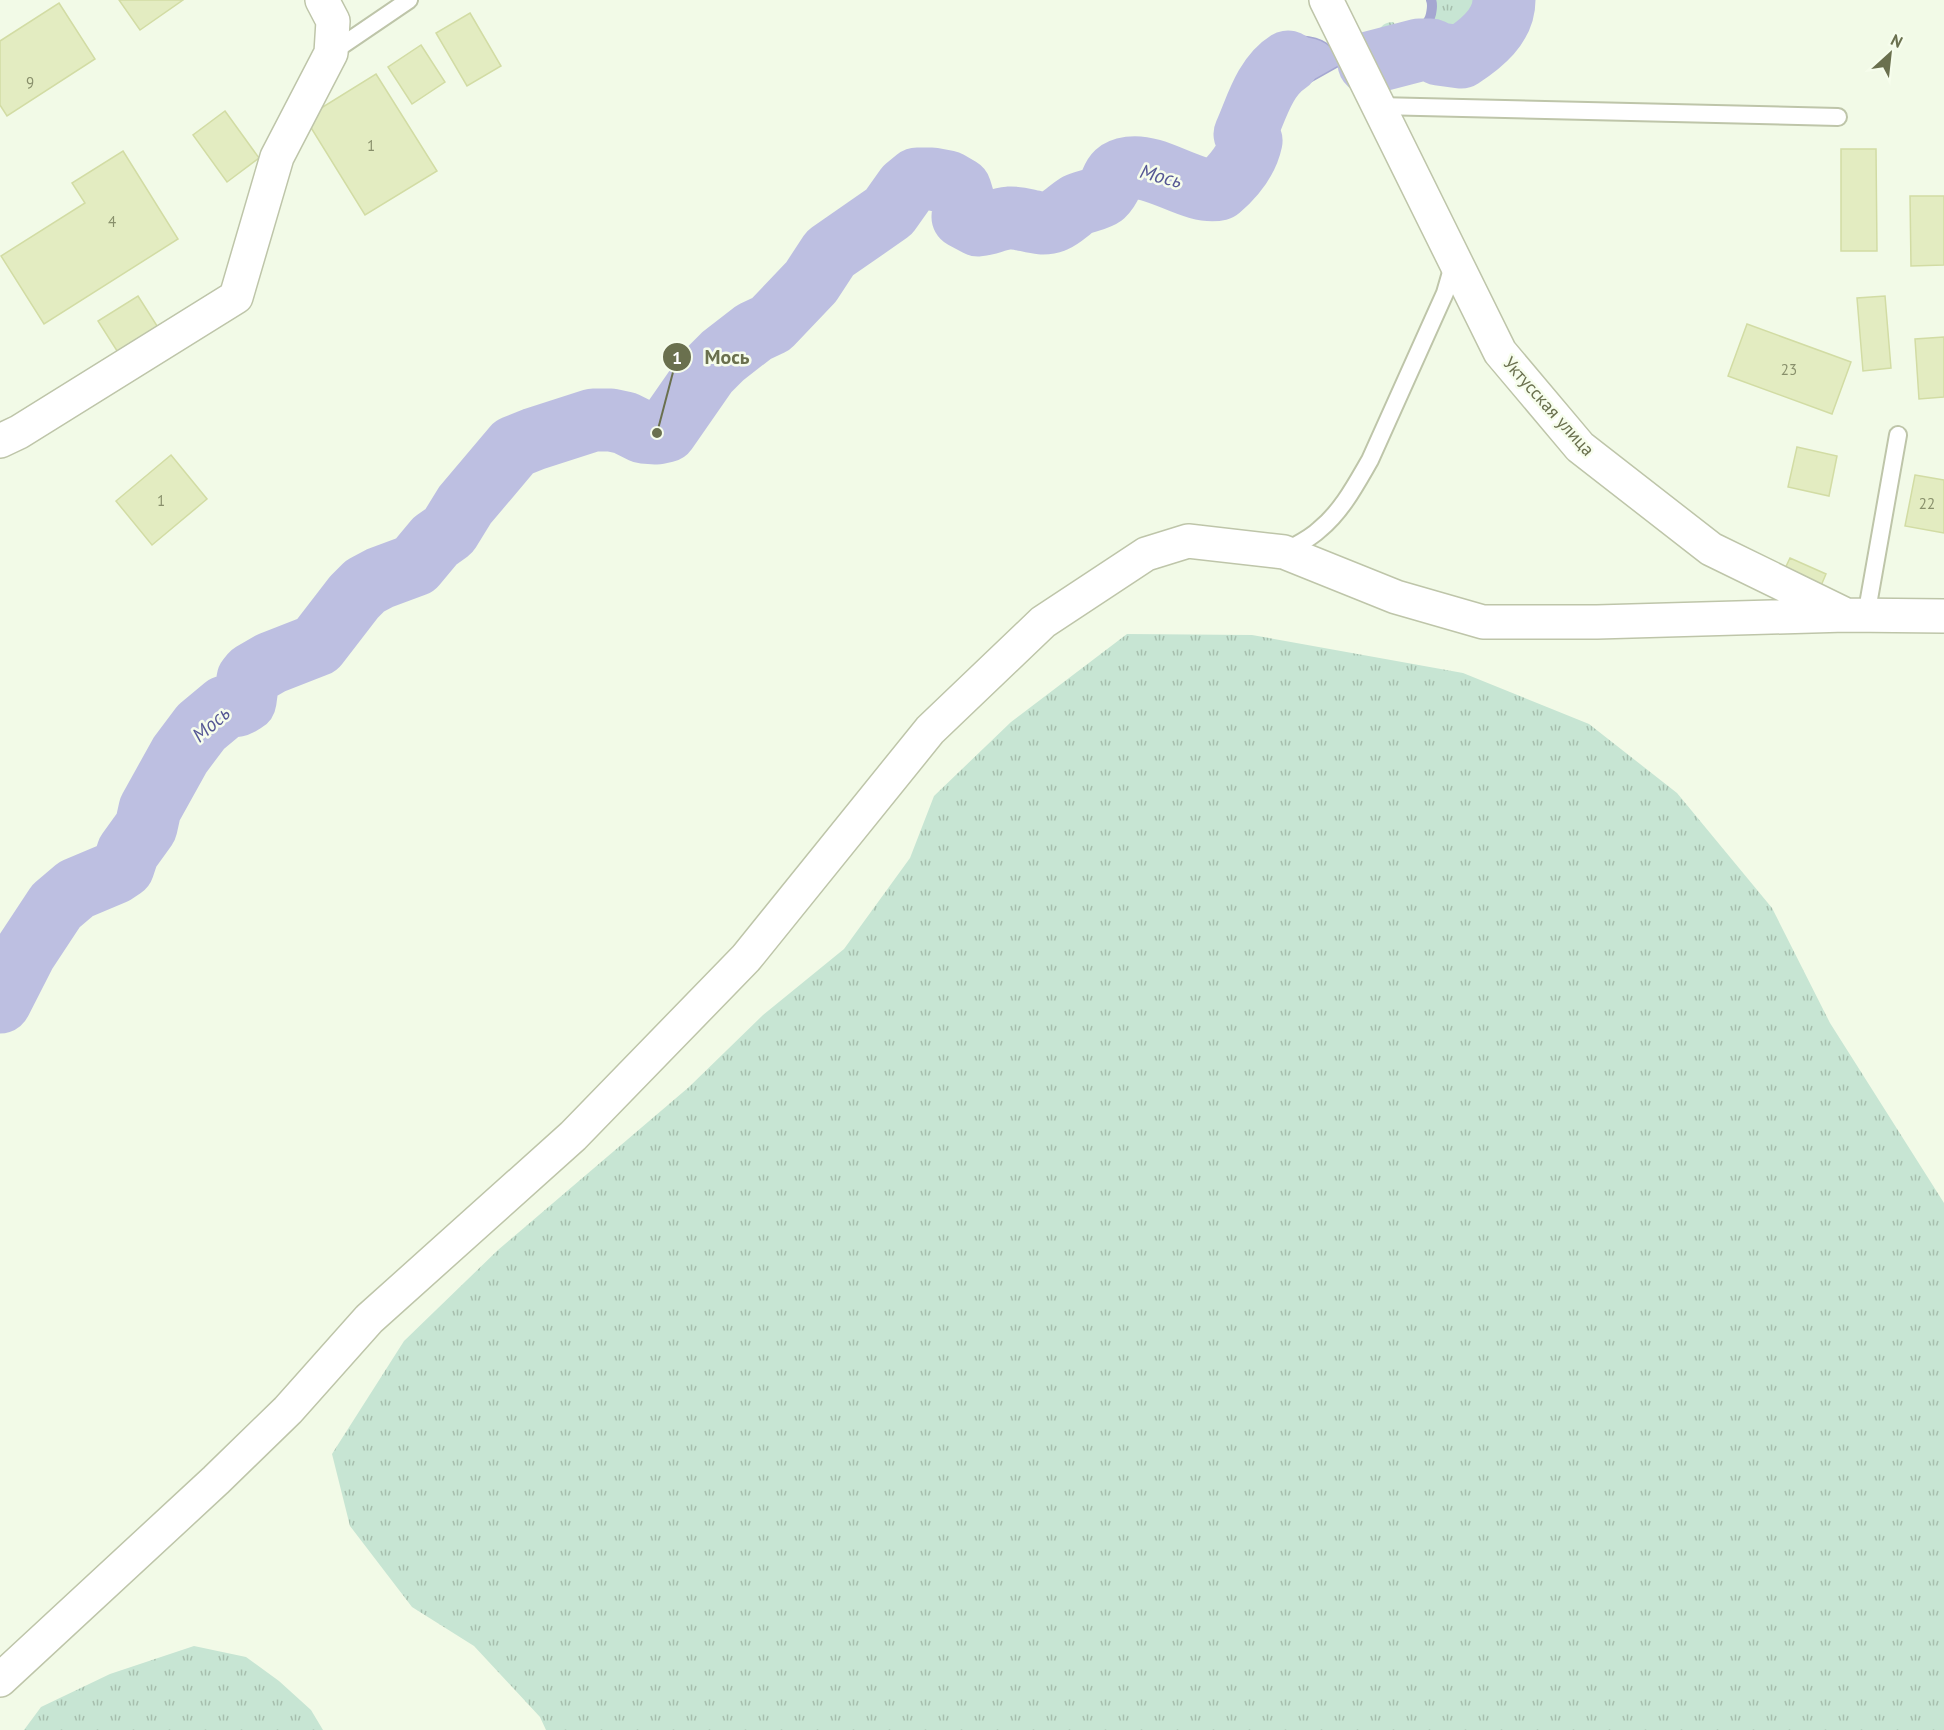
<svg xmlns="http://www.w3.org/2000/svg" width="1944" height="1730" font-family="'PT Sans',sans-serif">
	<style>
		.grass { fill: url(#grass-tufts) }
		.water { fill: #bdbfe1; stroke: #a5a7d1; stroke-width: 1.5 }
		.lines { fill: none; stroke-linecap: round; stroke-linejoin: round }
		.stream { stroke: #a5a7d1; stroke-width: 10 }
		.river { stroke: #bdbfe1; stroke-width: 63 }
		.building { fill: #e3ecc1; stroke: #d2dca4; stroke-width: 1.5 }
		.service-casing { stroke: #bec5a9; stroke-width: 20 }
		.minor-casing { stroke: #bec5a9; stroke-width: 36 }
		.service { stroke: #fff; stroke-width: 16 }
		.minor { stroke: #fff; stroke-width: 33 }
		.labels { text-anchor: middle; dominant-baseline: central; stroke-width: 5; stroke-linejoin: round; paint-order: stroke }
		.number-label { font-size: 15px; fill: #888f6b }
		.street-label { font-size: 18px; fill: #6a704e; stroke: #f6fdec }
		.water-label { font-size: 20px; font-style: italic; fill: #555794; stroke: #f6fdec }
		.leader { fill: none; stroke: #6a704e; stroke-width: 2 }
		.callout-dot { fill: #6a704e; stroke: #f6fdec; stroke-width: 2 }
		.mark-label { font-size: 18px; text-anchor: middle; font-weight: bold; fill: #fff }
		.callout-label { font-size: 20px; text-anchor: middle; font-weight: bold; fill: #6a704e; stroke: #f6fdec; stroke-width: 5; stroke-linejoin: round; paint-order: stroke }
	</style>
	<defs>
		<pattern id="grass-tufts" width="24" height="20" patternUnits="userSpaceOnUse" patternTransform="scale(1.5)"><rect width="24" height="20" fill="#c7e5d3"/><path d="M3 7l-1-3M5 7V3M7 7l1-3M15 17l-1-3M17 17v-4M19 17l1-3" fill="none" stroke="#a6bead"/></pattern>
	</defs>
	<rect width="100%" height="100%" fill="#f2fae7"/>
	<path class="grass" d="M1434 0H1490V10L1467 40 1456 47 1417 44 1380 55 1375 50C1375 37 1378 22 1393 22L1400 30 1413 26 1423 30C1431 21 1436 13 1434 0Z
		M1127 634 1252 635 1463 673 1589 724 1677 793 1772 908 1830 1023 1944 1203V1730H546L540 1717 474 1646 412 1607 350 1526 332 1454 404 1341 498 1250 689 1087 763 1015 844 949 910 858 934 796 1011 722Z
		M194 1646 246 1657 279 1681 311 1710 323 1730H24L41 1707 110 1674Z"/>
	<path class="water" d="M1301 36C1327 38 1331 46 1345 66L1337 67 1307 84 1275 83 1270 88 1257 127 1245 134 1244 127 1255 102 1254 85 1261 78 1257 74C1259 48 1280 44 1301 36Z"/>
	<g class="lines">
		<path class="stream" d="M1387 59C1390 52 1392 43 1398 38 1409 28 1427 32 1431 14 1432 8 1433 5 1431 0"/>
		<path class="river" d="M1369 63 1419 50H1431L1439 54 1461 57C1481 44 1504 26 1504 0
			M0 1002 25 953 56 906 76 889 114 873 123 867 128 852 146 827 150 809 180 755 201 727 225 707 238 705 245 701 248 679 252 674 271 663 317 645 354 597 365 586 380 578 415 565 435 541 449 531 465 505 514 447 534 439 593 420H611L625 423 643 432 657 433 666 431 707 372 723 356 754 332 771 324 811 282 830 253 889 212 906 188 917 179H932L948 182 960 189 964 202 963 217 978 225C988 224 998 219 1009 218 1025 217 1038 227 1054 221 1063 217 1069 210 1077 205 1085 201 1096 200 1103 195 1116 183 1108 171 1130 168 1157 164 1194 195 1219 189 1234 176 1247 160 1251 141L1245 134C1256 110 1264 77 1288 62"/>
	</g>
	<path class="building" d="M119 0H183L140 30Z
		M59 3 95 59 7 116 0 105V41Z
		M470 13 501 66 467 86 436 33Z
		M421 45 445 82 412 104 388 67Z
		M376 74 437 171 365 215 305 118Z
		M225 111 259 158 227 182 193 135Z
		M1841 149H1876L1877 251H1841Z
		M123 151 178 239 44 324 1 256 85 203 72 183Z
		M1910 196H1944V265L1911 266Z
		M138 296 159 329 119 354 98 321Z
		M1885 296 1891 368 1863 371 1857 298Z
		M1747 324 1851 362 1832 414 1728 376Z
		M1944 337V397L1919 399 1915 339Z
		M1797 447 1837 456 1829 496 1788 487Z
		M171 455 207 499 152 545 116 501Z
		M1915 475 1944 480V533L1905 526Z
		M1790 558 1826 574 1817 595 1780 579Z"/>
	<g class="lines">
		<defs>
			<path id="service" d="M331 53 409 0
				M1378 106 1838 117
				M1284 552C1296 545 1310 539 1320 529 1342 511 1356 484 1370 460L1445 293 1454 262
				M1866 616 1898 435"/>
			<path id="minor" d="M1326 0 1500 352 1580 447 1711 549 1846 615 1944 616
				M0 441 19 432 236 297 277 157 331 53 333 21 322 0
				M0 1680 216 1480 288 1410 369 1319 573 1136 746 958 930 730 1043 622 1146 554 1188 541 1284 552 1396 597 1483 622H1597L1846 615"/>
		</defs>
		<use href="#service" class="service-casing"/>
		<use href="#minor" class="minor-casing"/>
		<use href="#service" class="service"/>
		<use href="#minor" class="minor"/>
	</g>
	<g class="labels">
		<g class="number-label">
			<text x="30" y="82">9</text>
			<text x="371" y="145">1</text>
			<text x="112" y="221">4</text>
			<text x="1789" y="369">23</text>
			<text x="161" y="500">1</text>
			<text x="1927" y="503">22</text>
		</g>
		<g class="street-label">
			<text transform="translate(1549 406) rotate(48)">Уктусская улица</text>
		</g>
		<g class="water-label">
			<text transform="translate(1161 176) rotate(15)">Мось</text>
			<text transform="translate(211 724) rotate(-41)">Мось</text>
		</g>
	</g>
	<path class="leader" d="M657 433L677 357"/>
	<g class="callout-dot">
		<circle cx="657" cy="433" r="6"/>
		<circle cx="677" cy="357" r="15"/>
	</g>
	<g class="mark-label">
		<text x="677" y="364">1</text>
	</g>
	<g class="callout-label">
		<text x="727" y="364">Мось</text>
	</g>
	<g transform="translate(1890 54) rotate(27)" stroke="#f6fdec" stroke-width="4.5" paint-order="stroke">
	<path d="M0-4.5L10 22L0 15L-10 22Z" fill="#6a704e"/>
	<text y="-9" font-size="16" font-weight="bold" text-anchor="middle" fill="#6a704e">N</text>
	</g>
</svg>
